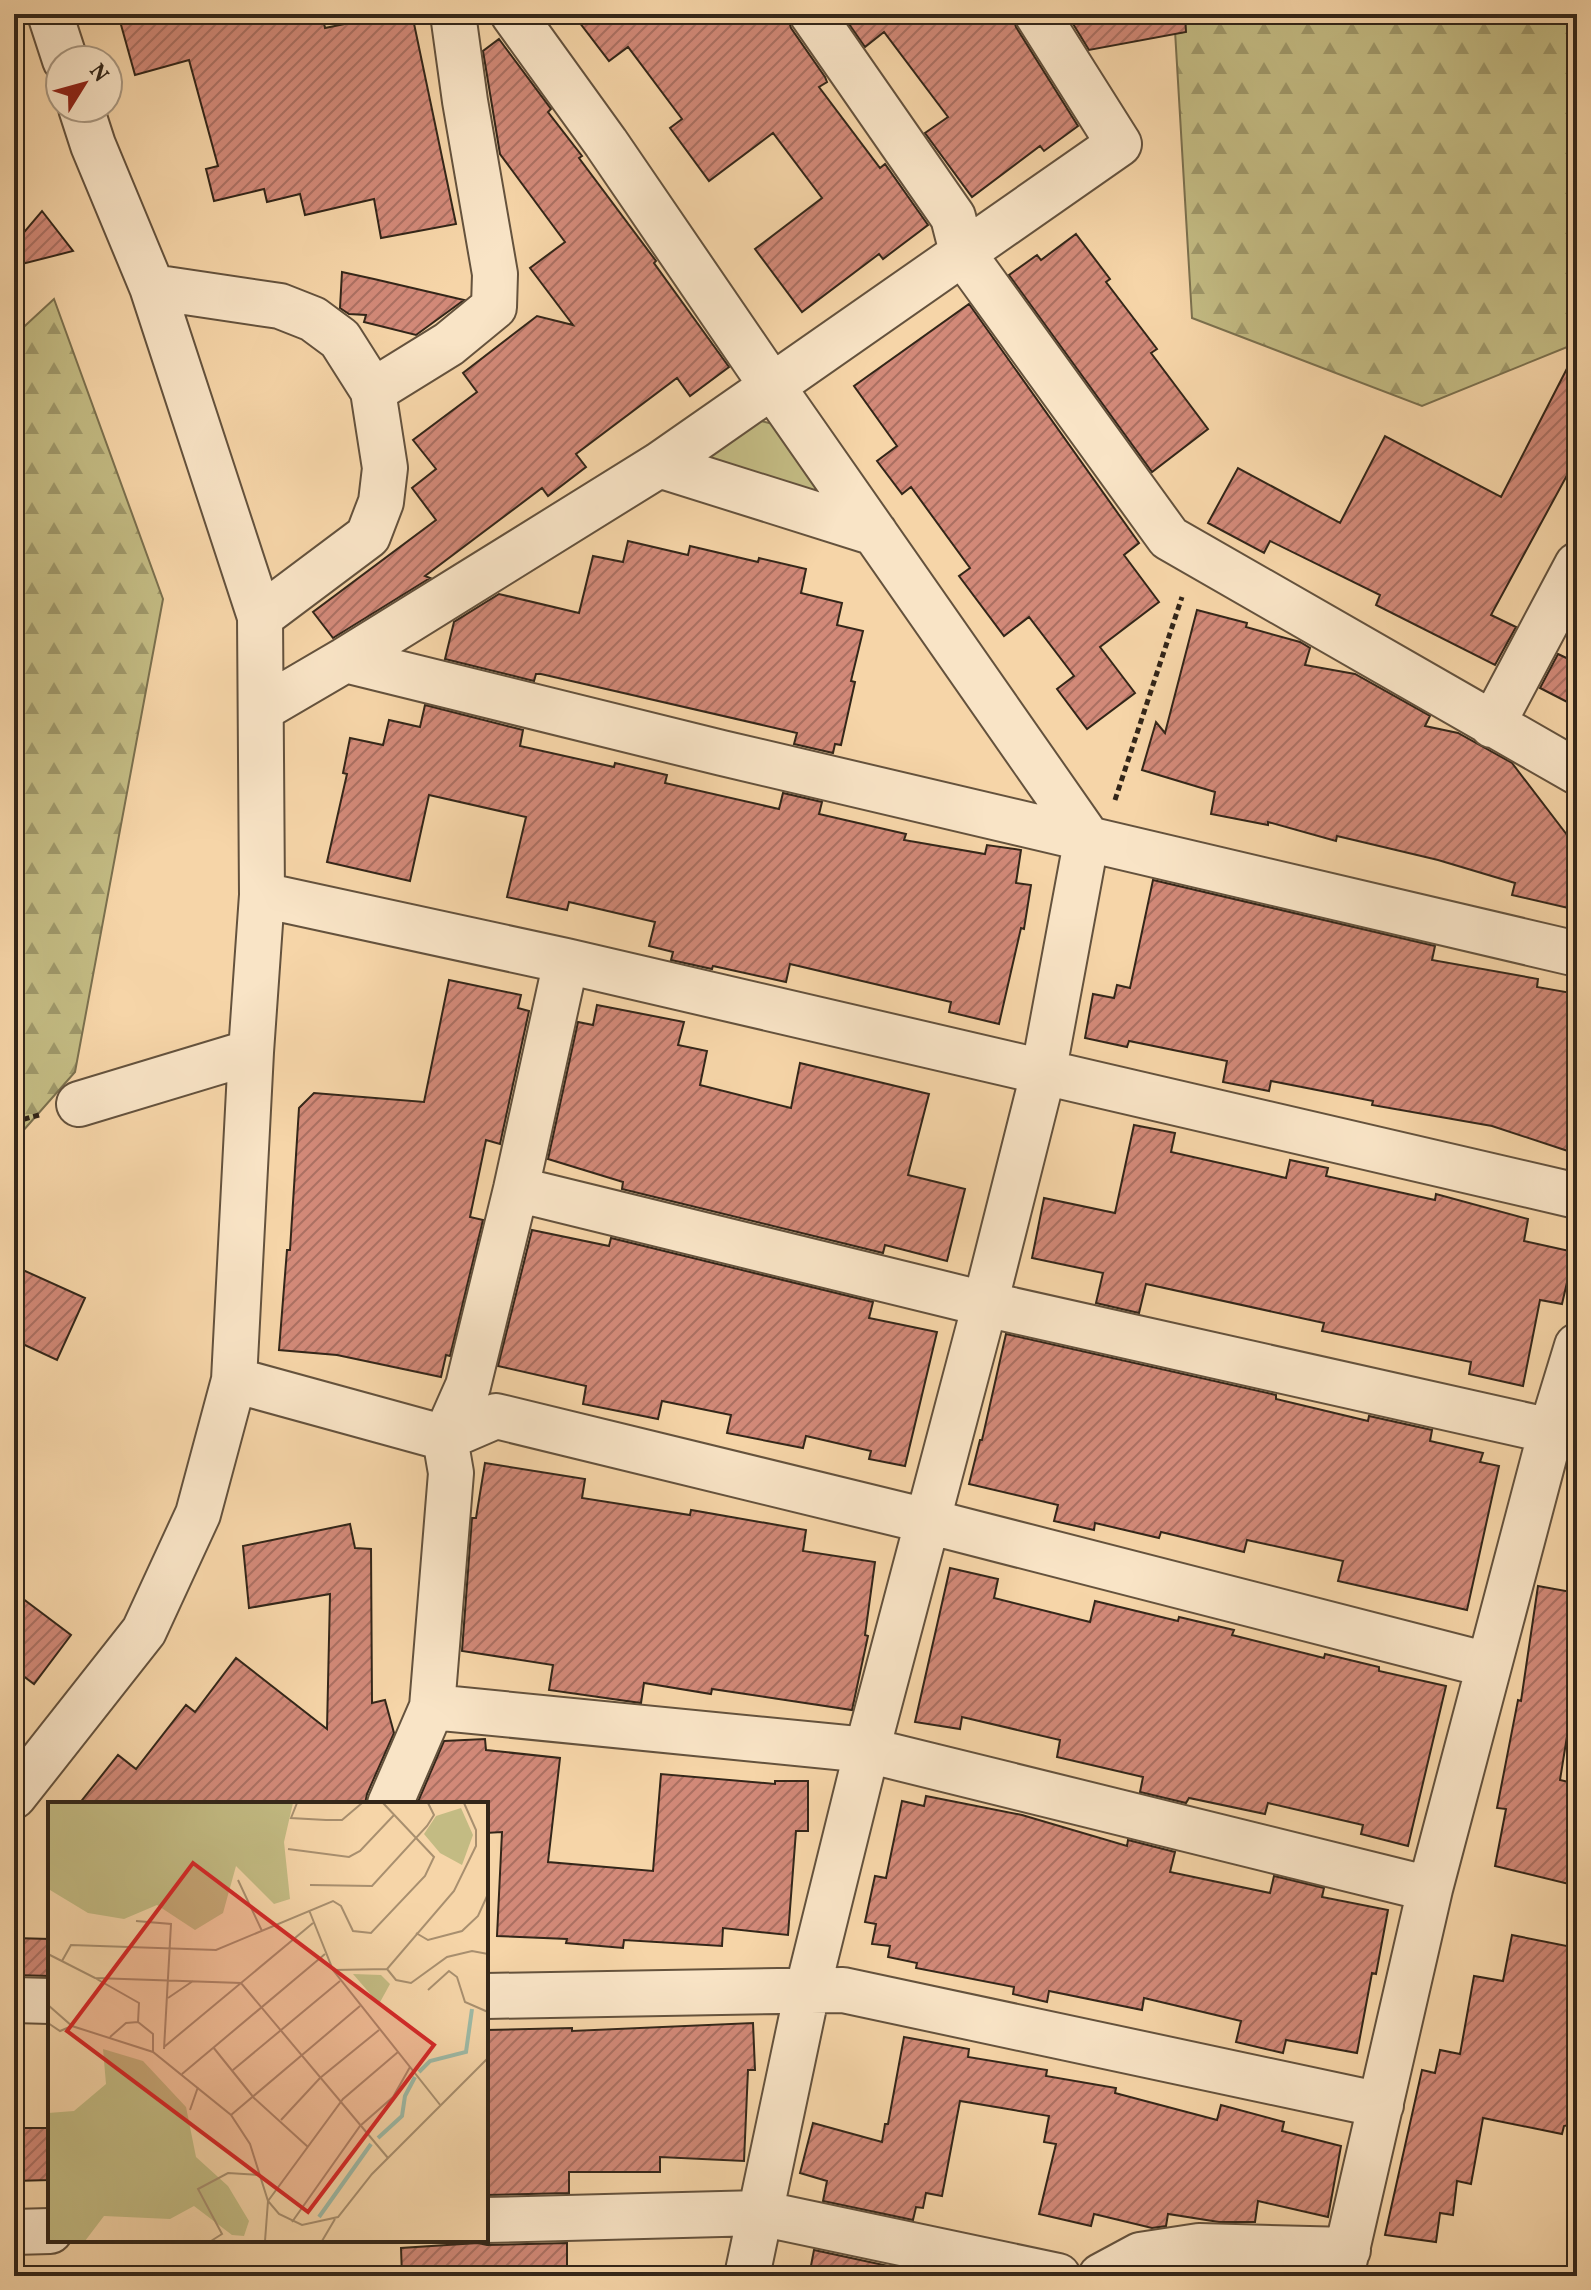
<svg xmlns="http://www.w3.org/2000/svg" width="1591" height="2290" font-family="Vollkorn,serif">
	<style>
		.forest { fill: url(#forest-firs); stroke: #7b704e; stroke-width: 2 }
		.park { fill: #c3bb83; stroke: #7b704e; stroke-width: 2 }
		.building { fill: url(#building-hatch); stroke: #332619; stroke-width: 2 }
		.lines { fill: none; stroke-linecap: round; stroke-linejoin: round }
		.minor-casing { stroke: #64523d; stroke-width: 48 }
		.path { stroke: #332619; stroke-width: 5; stroke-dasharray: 6 4; stroke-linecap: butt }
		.minor { stroke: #f9e4c6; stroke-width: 44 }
		.inset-river { fill: none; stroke: #9db9a5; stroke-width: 4 }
		.inset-road { fill: none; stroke: #a88f6f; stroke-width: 2 }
		.view { fill: #d62828; fill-opacity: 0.15; stroke: #d62828; stroke-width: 4 }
		.inset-edge { fill: none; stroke: #332619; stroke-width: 4 }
	</style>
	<defs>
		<pattern id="forest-firs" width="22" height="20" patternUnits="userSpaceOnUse" patternTransform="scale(2)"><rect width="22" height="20" fill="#c3bb83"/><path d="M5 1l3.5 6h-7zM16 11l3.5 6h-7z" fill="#9f986a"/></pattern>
		<pattern id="building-hatch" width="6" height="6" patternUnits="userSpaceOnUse" patternTransform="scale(2)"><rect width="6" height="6" fill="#d28978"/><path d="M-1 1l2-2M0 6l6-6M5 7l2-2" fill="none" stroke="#ab7062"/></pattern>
	</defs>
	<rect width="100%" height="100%" fill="#f6d5a8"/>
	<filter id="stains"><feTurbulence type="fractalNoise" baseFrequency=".0025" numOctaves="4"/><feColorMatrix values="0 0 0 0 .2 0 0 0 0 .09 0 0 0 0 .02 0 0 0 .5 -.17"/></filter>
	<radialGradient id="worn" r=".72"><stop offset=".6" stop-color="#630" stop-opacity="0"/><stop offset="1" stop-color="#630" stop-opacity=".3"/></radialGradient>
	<path class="forest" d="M1174 14H1577V343L1422 406 1192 318Z
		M54 299 163 599 75 1072 14 1141V336Z"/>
	<path class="park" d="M753 419 773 424 826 498 687 464Z"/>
	<path class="building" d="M118 14H322L325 28 393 14H412L456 224 381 238 374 199 305 215 300 194 267 202 264 189 214 201 206 169 218 166 189 60 135 75Z
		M573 14H787L791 28 825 77 827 82 819 87 880 168 885 164 928 225 883 259 879 254 802 312 755 249 822 198 773 133 709 181 670 128 682 119 628 47 609 61Z
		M842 14H1012L1016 27 1078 126 1044 151 1040 146 972 197 925 133 948 117 884 32 865 47Z
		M1067 14H1185L1186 32 1089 50Z
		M499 39 551 109 548 112 582 156 579 158 656 261 654 263 729 367 690 396 677 378 576 454 586 467 548 496 542 488 425 576 430 578 333 638 313 612 436 520 412 488 436 469 413 440 477 392 463 373 537 316 573 325 530 268 565 242 500 154 483 51Z
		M42 211 73 251 14 266V244Z
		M1076 234 1110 279 1106 282 1157 349 1151 353 1208 429 1152 472 1009 275 1037 255 1041 260Z
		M342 272 374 279 464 300 416 335 364 322 366 315 349 314 340 308Z
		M969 304 1139 543 1124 555 1159 602 1100 647 1135 693 1087 729 1057 689 1074 676 1029 617 1004 636 959 576 970 568 911 487 902 494 877 461 897 446 854 386Z
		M1577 349V457L1491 615 1516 627 1495 665 1376 605 1380 595 1270 541 1264 553 1208 523 1238 468 1340 523 1385 436 1501 497Z
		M628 541 688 555 690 546 758 562 759 558 806 569 801 593 842 603 837 625 863 631 851 681 855 682 841 745 835 744 833 753 794 744 797 733 541 674H536L534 681 445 659 454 622 499 594 579 613 593 556 623 562Z
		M1197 610 1247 623 1246 627 1300 642 1310 648 1305 665 1355 674 1430 716 1425 726 1458 733 1512 763 1577 848V910L1512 895 1515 883 1438 860 1337 836 1336 841 1268 822V825L1211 814 1215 792 1142 770 1156 722 1165 733Z
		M1558 654 1577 663V707L1540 688Z
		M425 705 523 730 520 746 614 767 615 763 667 775 665 783 779 809 783 793 822 802 819 814 906 834 904 840 985 854 987 845 1021 850 1016 883 1031 885 1024 929 1021 928 999 1024 949 1012 951 1002 790 964 786 982 713 966 712 969 671 960 673 952 649 946 655 922 569 902 567 910 507 897 526 817 429 795 410 881 327 862 347 774 343 773 350 738 383 745 389 720 420 727Z
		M1153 880 1435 946 1432 960 1538 979 1537 987 1577 994V1154L1492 1126 1372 1105 1373 1101 1271 1081 1269 1091 1223 1082 1227 1061 1129 1041 1127 1047 1085 1038 1093 994 1114 998 1117 985 1130 988Z
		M449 980 521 995 518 1008 529 1011 500 1144 486 1140 470 1217 483 1220 450 1356 446 1355 441 1377 337 1355 279 1350 287 1250H290L299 1108 314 1093 424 1102Z
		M597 1005 684 1022 678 1045 707 1051 700 1085 791 1108 800 1063 929 1094 908 1175 965 1189 947 1261 885 1245 883 1253 622 1189 623 1182 548 1159 578 1022 593 1025Z
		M1134 1125 1175 1133 1171 1152 1286 1178 1290 1160 1328 1168 1326 1176 1435 1200 1436 1194 1528 1219 1524 1241 1574 1252 1562 1304 1540 1300 1523 1386 1469 1374 1471 1362 1322 1331 1324 1323 1146 1284 1139 1313 1096 1303 1103 1273 1032 1258 1044 1198 1115 1213Z
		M532 1230 609 1246 611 1238 873 1302 869 1318 937 1332 905 1466 869 1459 871 1451 806 1436 803 1448 727 1433 731 1415 662 1401 658 1419 583 1404 586 1386 498 1366Z
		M14 1266 85 1298 57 1360 14 1340Z
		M1006 1334 1276 1395V1399L1368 1421 1369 1416 1432 1430 1430 1441 1483 1453 1480 1462 1499 1466 1467 1610 1338 1581 1343 1561 1247 1540 1244 1552 1161 1532 1159 1538 1095 1523 1094 1530 1054 1521 1058 1505 969 1484 980 1440H982Z
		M485 1463 585 1479 582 1498 690 1515 691 1510 806 1530 803 1551 875 1562 865 1635 868 1636 852 1710 712 1689 711 1694 644 1683 641 1703 549 1690 553 1665 462 1651 472 1518H476Z
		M350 1524 355 1548 371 1549 372 1703 385 1700 394 1733 367 1794 365 1804H79L118 1755 136 1769 186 1705 195 1712 236 1658 327 1729 330 1594 249 1608 243 1546Z
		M950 1568 998 1579 994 1598 1090 1622 1095 1601 1178 1621 1179 1617 1234 1630 1232 1635 1324 1658 1325 1654 1379 1667V1671L1446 1686 1408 1846 1361 1834 1363 1825 1268 1803 1265 1814 1189 1798 1186 1803 1140 1792 1143 1777 1057 1757 1060 1740 962 1717 960 1729 915 1722Z
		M1538 1586 1577 1593V1674L1560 1780 1577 1784V1886L1495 1866 1506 1809 1497 1808 1518 1700 1521 1701Z
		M14 1592 71 1635 34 1684 14 1669Z
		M485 1739 486 1750 560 1758 548 1862 653 1871 661 1774 775 1784V1781H808V1831H796L788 1935 723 1928 722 1946 624 1940 623 1948 566 1943 567 1939 497 1936 502 1832 486 1833V1804H417L444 1741Z
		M926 1796 1022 1815 1127 1846 1128 1840 1175 1852 1170 1872 1270 1893 1274 1876 1324 1888 1322 1897 1388 1910 1376 1974 1372 1973 1357 2053 1286 2040 1283 2053 1236 2042 1241 2021 1144 1998 1142 2010 1049 1991 1047 2002 1013 1994 1014 1987 916 1968 917 1963 888 1957 890 1946 872 1944 876 1924 865 1922 875 1876 886 1878 902 1801 924 1806Z
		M1512 1935 1577 1948V2123L1564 2126 1562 2134 1483 2118 1471 2184 1457 2181 1453 2215 1440 2213 1436 2242 1385 2235 1422 2070 1435 2073 1440 2050 1460 2054 1474 1976 1503 1981Z
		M14 1938 50 1939V1976L14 1975Z
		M753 2023 755 2070H748L744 2161 660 2157V2172H569V2193L486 2195V2030L572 2028V2031Z
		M904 2037 969 2049 968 2057 1047 2070 1046 2076 1116 2088 1115 2093 1217 2120 1221 2105 1284 2122 1282 2131 1341 2146 1328 2217 1258 2201 1255 2222H1219L1168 2214 1166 2226 1152 2228 1094 2214 1091 2226 1039 2214 1056 2144 1044 2142 1049 2116 960 2101 942 2196 926 2193 923 2208 916 2207 913 2220 823 2201 827 2181 800 2173 813 2123 882 2142 885 2124H888Z
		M14 2128H50V2180L14 2181Z
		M478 2243 487 2245 567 2243V2276H402L401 2248Z
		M814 2250 902 2269 900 2276H809Z"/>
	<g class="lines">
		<defs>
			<path id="minor" d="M50 14 65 60
				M513 14 606 143 772 386 1087 837 1043 1074 985 1304 867 1750 807 1992 747 2276
				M812 14 953 217 962 252 1169 538 1577 772
				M152 287 280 306 313 319 340 339 373 391 385 468 381 502 368 536 260 617
				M373 391 449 344 494 307 495 274 465 101 453 14
				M659 465 875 533
				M345 660 722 753 1577 954
				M263 708 345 660 659 465 1119 144 1037 14
				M1492 725 1577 565
				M262 895 566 961 1577 1196
				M79 1104 251 1052
				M516 1189 985 1304 1551 1431
				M234 1380 445 1438 496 1416 927 1521 1488 1665
				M432 1707 867 1750 1430 1889
				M14 1796 144 1631 198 1514 234 1380 251 1052 262 895 260 617 152 287 93 145 81 108
				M390 1804 432 1707 451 1473 445 1438 468 1386 516 1189 566 961
				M486 1996 843 1990 1381 2105
				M14 2000 50 2001
				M486 2220 760 2213 1058 2276
				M14 2232 50 2231
				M1101 2276 1140 2255 1199 2246 1348 2250
				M1341 2276 1430 1889 1551 1431 1577 1346"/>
		</defs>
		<use href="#minor" class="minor-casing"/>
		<path class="path" d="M1115 800 1182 597
			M14 1122 39 1115"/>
		<use href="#minor" class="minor"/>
	</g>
	<g transform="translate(48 1802)">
		<rect width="440" height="440" fill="#f6d5a8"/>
		<path d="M0 1H245L236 40 242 97 226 102 188 64 175 111 147 128 109 103 76 117 40 111 2 88ZM55 247 95 259 138 305 148 355 180 384 201 419 196 434 184 433 146 404 122 417 56 414 37 439H0V311L26 309 58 282Z" fill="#c3bb83"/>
		<path d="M413 6 425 33 414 63 392 51 376 32 388 14ZM305 172 333 173 342 182 331 202Z" fill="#c3bb83"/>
		<path class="inset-river" d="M371 270 382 259 418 250 424 207M330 336 354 314 357 294 367 275M271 415 323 342"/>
		<path class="inset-road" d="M249 1 243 16 278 18H294L314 1M416 1 428 28V44L406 89 339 167 348 178 363 181 399 155 424 149 440 152M240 47 301 55 312 49 346 13M190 78 214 129M262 83 324 84 379 24 386 13 380 1M261 108 285 168 393 304M88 119 123 122 116 247M368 131 380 138 414 129 430 114 440 92M0 152 47 176 193 181 340 356M14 159 23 143 168 148 285 99 293 104 305 129 323 131 377 74 386 55 335 1M285 168 339 167M47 176 91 201 90 220M380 188 401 169 409 175 417 200 440 210M120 196 145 179M0 203 24 224 105 250 183 313 202 342 220 399 231 412 254 423 290 415 324 372 440 256M0 221 12 229 24 224M62 235 78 221 90 220 105 232V250M116 245 265 121M165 245 206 296 260 345M185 268 292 179M134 272 277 152M142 308 150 285M183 313 312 204M233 318 272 276 331 228M244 420 312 324 345 295 362 265M163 439 174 432 150 387 180 371 210 373M217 439 220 399 295 297 350 250M274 439 287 417"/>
		<path class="view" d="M145 61 386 243 260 410 19 229Z"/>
		<rect width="440" height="440" class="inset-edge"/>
	</g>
	<rect width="1591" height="2290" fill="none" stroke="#f6d5a8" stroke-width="48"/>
	<rect x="16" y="16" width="1559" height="2258" fill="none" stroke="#332619" stroke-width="4"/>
	<rect x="24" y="24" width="1543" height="2242" fill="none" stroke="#332619" stroke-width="2"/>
	<g transform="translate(84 84) rotate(53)"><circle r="38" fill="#f9e4c6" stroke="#aa9881" stroke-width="2"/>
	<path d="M0-6L14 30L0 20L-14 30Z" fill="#8f2418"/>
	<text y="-12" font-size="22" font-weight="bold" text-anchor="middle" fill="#332619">N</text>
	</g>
	<rect width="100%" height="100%" filter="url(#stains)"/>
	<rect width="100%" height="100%" fill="url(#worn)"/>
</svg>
